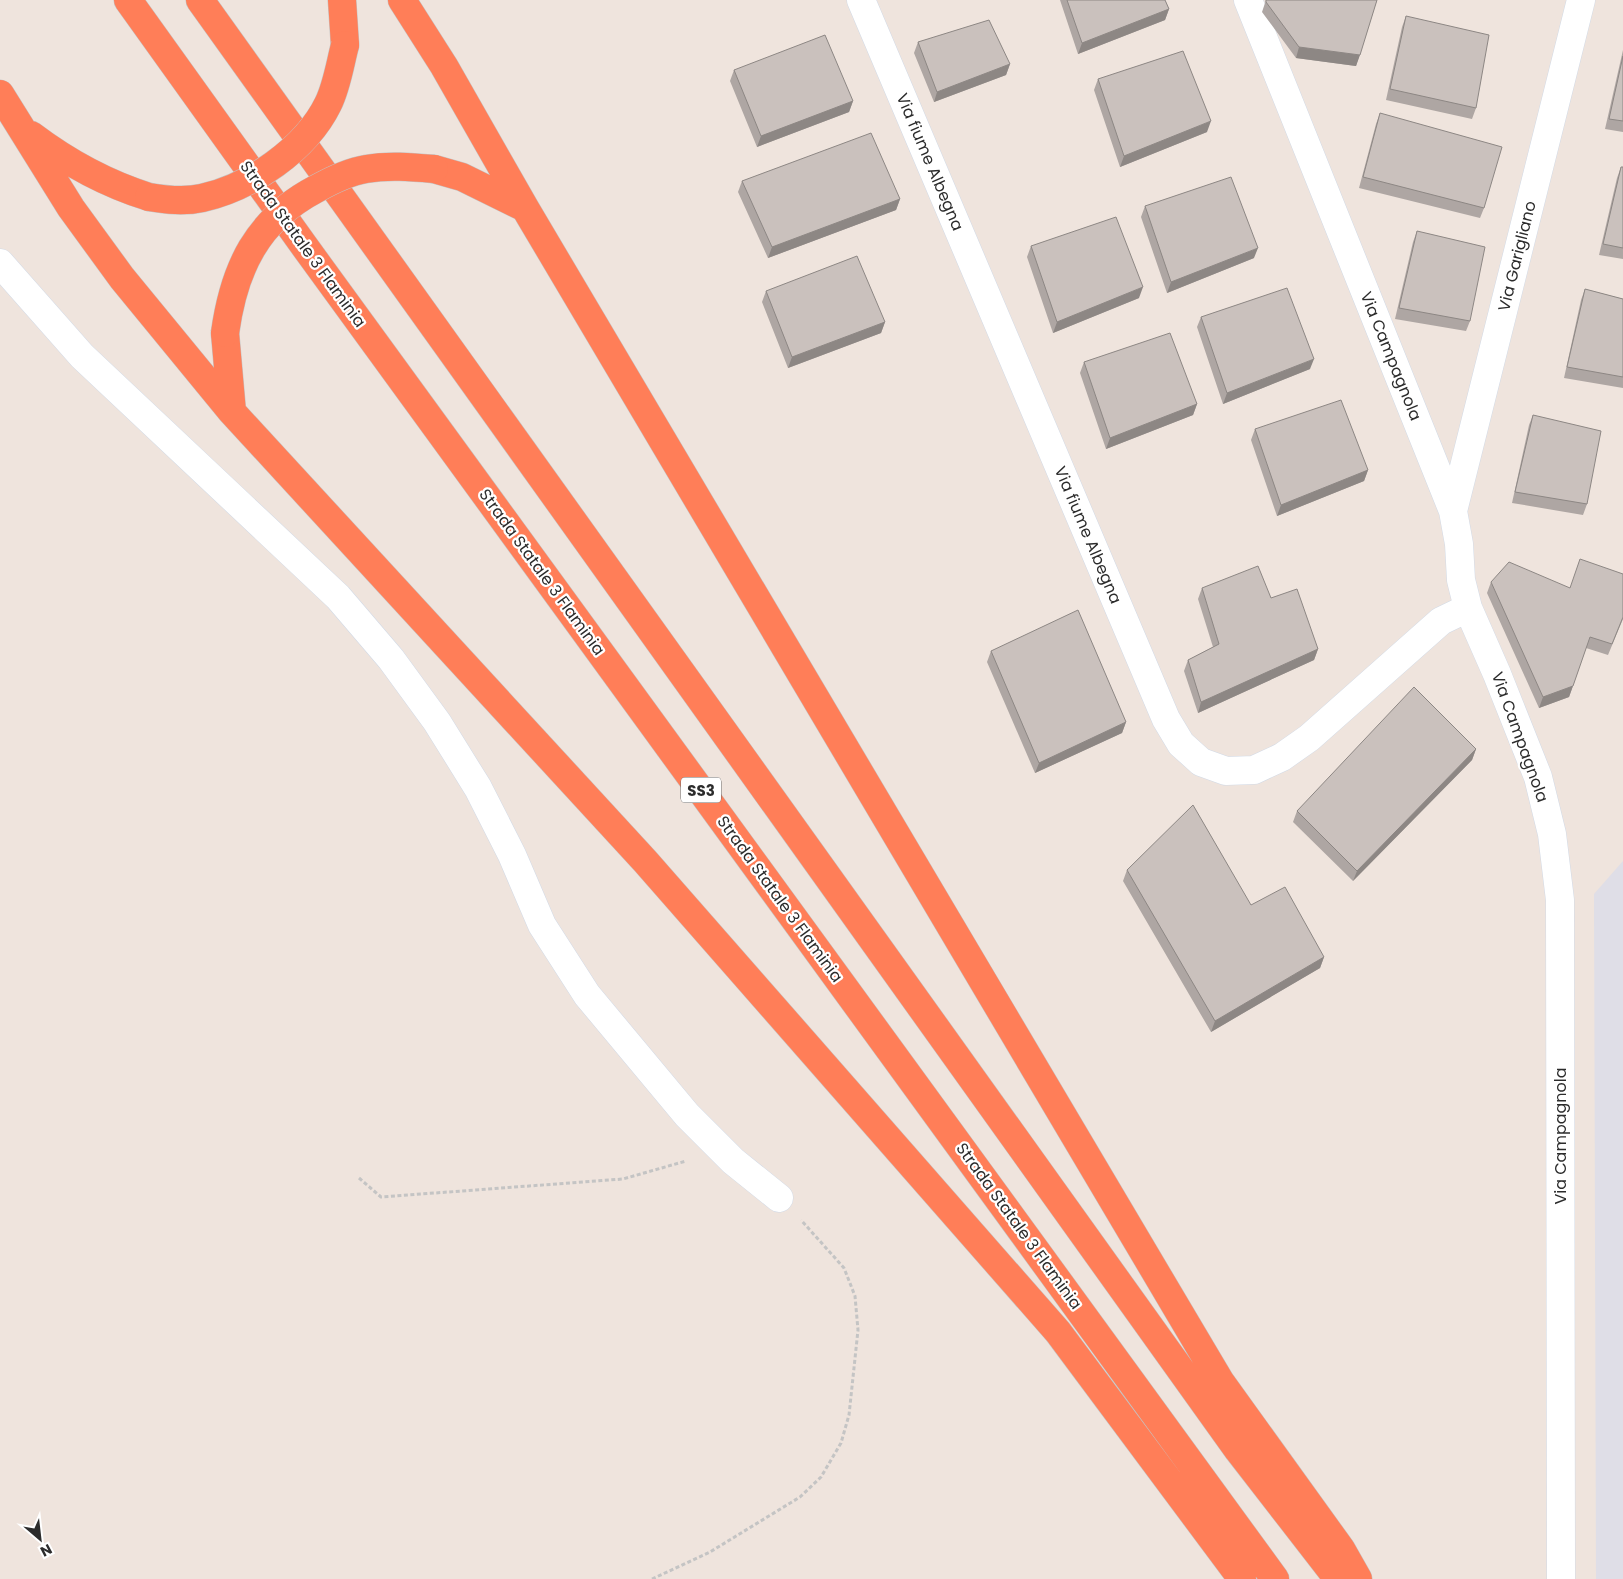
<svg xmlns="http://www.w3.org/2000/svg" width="1623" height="1579" font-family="Poppins,sans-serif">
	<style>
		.industrial { fill: #dfdee7 }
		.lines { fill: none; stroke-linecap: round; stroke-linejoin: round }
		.minor-casing { stroke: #d2dae6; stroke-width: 29 }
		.highway-casing { stroke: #c4c4c4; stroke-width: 29 }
		.path { stroke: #c4c4c4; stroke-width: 3; stroke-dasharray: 4 2.5; stroke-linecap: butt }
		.minor { stroke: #fff; stroke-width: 28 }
		.highway { stroke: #ff7e58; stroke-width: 28 }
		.highway-bridge-casing { stroke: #c4c4c4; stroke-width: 29; stroke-linecap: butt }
		.highway-bridge { stroke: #ff7e58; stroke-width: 28 }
		.wall { fill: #aea6a3 }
		.shaded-wall { fill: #8d8784 }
		.building { fill: #cac1bd; stroke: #8d8784 }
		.labels { text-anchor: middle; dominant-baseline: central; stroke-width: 4.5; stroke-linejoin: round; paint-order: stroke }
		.shield { fill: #fff; stroke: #6b6b6b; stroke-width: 1 }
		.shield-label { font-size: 15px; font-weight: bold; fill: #2c2c2c }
		.street-label { font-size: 16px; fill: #2c2c2c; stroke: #fff }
	</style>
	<rect width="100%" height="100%" fill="#efe4dd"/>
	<path class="industrial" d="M1623 861V1579H1596L1594 894Z"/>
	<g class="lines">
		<defs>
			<path id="minor" d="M861 0 1166 719 1181 744 1201 762 1226 771 1254 770 1282 757 1309 738 1441 621 1468 608
				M1248 0 1453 511 1459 544 1461 580 1468 608 1497 674 1538 777 1552 834 1560 900 1561 1579
				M0 263 82 356 338 597 391 659 437 722 478 788 512 855 542 925 587 995 687 1115 733 1161 779 1198
				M1453 511 1581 0"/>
			<path id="highway" d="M128 0 305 247 1275 1579
				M200 0 1238 1450 1338 1579
				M342 0 345 45
				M402 0 444 66 525 208 1220 1381 1341 1549 1358 1579
				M0 94 71 208 122 278 232 412 645 861 1058 1332 1242 1579
				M31 135C68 163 104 183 149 197
				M434 169 462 177 525 208
				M225 333 232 412"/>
		</defs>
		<use href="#minor" class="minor-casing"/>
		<use href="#highway" class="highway-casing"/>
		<path class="path" d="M359 1178 381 1197 623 1179 686 1161
			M652 1579 710 1552 800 1497 821 1477 841 1443 849 1415 858 1330 855 1296 844 1268 801 1220"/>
		<use href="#minor" class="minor"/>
		<use href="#highway" class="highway"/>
		<defs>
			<path id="highway-bridge" d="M149 197C167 200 184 202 202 198 251 187 306 149 328 104 337 86 340 64 345 45
				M225 333C234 268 257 220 316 189 332 180 348 172 366 169 388 165 411 167 434 169"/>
		</defs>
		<use href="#highway-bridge" class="highway-bridge-casing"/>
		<use href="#highway-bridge" class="highway-bridge"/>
	</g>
	<path class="wall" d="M1060 0H1165L1169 9 1165 20 1078 54Z
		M1266 0H1377L1356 66 1296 58 1262 12Z
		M1406 16 1476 108 1472 119 1386 100 1402 27Z
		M918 42 1010 64 1006 75 934 102 914 53Z
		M1623 50V132L1605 129Z
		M734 70 853 101 849 112 757 147 730 81Z
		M1098 79 1207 132 1120 167 1094 90Z
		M1380 113 1484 208 1480 218 1359 188 1376 124Z
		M1621 167H1623V259L1599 255 1617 178Z
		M742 181 900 199 896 210 768 258 738 192Z
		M1145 206 1254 258 1167 293 1141 217Z
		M1417 231 1470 321 1466 331 1395 319 1413 242Z
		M1031 246 1139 298 1053 333 1027 257Z
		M1585 289 1623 299V388L1564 378 1581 300Z
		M766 291 885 322 881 333 788 368 762 302Z
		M1201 317 1310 369 1223 404 1197 327Z
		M1084 362 1197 404 1193 415 1106 449 1080 373Z
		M1533 415 1587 504 1583 515 1512 503 1529 425Z
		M1255 429 1368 470 1364 481 1277 516 1251 440Z
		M1491 582 1623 619 1608 655 1586 648 1569 697 1539 708 1487 593Z
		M1202 588 1271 598 1318 649 1314 660 1198 713 1184 671 1188 660 1213 647 1198 599Z
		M991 651 1126 722 1122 733 1035 773 987 662Z
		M1476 749 1472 760 1353 881 1293 822 1297 811Z
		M1127 870 1251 905 1324 957 1320 968 1211 1032 1123 881Z"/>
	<path class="shaded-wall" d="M1169 9 1165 20 1078 54 1082 43Z
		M1299 47 1360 55 1356 66 1296 58Z
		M1010 64 1006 75 934 102 937 92Z
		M853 101 849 112 757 147 761 136Z
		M1211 121 1207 132 1120 167 1124 156Z
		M900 199 896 210 768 258 772 247Z
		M1258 248 1254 258 1167 293 1171 282Z
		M1143 287 1139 298 1053 333 1057 322Z
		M885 322 881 333 788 368 792 357Z
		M1314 359 1310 369 1223 404 1227 393Z
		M1197 404 1193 415 1106 449 1110 438Z
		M1368 470 1364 481 1277 516 1281 505Z
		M1318 649 1314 660 1198 713 1201 702Z
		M1573 686 1569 697 1539 708 1543 697Z
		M1126 722 1122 733 1035 773 1039 763Z
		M1476 749 1472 760 1353 881 1357 871Z
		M1324 957 1320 968 1211 1032 1215 1021Z"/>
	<path class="building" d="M1067 0H1165L1169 9 1082 43Z
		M1266 0H1377L1360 55 1299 47 1266 2Z
		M1406 16 1489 35 1476 108 1390 89Z
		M989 20 1010 64 937 92 918 42Z
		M825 35 853 101 761 136 734 70Z
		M1183 51 1211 121 1124 156 1098 79Z
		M1623 56V121L1609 119Z
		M1380 113 1502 147 1484 208 1363 177Z
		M871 133 900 199 772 247 742 181Z
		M1621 167H1623V248L1603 244Z
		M1231 177 1258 248 1171 282 1145 206Z
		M1116 217 1143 287 1057 322 1031 246Z
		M1417 231 1485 247 1470 321 1399 308Z
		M857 256 885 322 792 357 766 291Z
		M1287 288 1314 359 1227 393 1201 317Z
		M1585 289 1623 299V377L1567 367Z
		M1170 333 1197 404 1110 438 1084 362Z
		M1341 400 1368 470 1281 505 1255 429Z
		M1533 415 1601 431 1587 504 1515 492Z
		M1580 559 1623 574V617L1612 644 1590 637 1573 686 1543 697 1491 582 1509 562 1570 588Z
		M1258 566 1271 598 1297 589 1318 649 1201 702 1188 660 1219 644 1202 588Z
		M1078 610 1126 722 1039 763 991 651Z
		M1414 687 1476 749 1357 871 1297 811Z
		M1193 805 1251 905 1285 887 1324 957 1215 1021 1127 870Z"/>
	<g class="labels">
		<rect class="shield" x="681" y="777.5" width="40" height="25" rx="4"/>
		<g class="shield-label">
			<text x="701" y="790">SS3</text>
		</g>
		<g class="street-label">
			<text transform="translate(930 162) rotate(67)">Via fiume Albegna</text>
			<text transform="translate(303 244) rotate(54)">Strada Statale 3 Flaminia</text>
			<text transform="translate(1517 256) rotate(-76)">Via Garigliano</text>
			<text transform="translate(1391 356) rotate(68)">Via Campagnola</text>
			<text transform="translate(1088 535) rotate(67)">Via fiume Albegna</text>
			<text transform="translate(542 572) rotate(54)">Strada Statale 3 Flaminia</text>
			<text transform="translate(1520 737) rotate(70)">Via Campagnola</text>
			<text transform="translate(780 899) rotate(54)">Strada Statale 3 Flaminia</text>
			<text transform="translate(1560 1136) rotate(-90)">Via Campagnola</text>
			<text transform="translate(1019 1226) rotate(54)">Strada Statale 3 Flaminia</text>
		</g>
	</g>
	<g transform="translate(40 1539) rotate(152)" stroke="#ffffff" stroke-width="4" paint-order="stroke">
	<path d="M0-4L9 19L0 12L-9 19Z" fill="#2c2c2c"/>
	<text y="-8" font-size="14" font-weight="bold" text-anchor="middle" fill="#2c2c2c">N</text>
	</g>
</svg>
